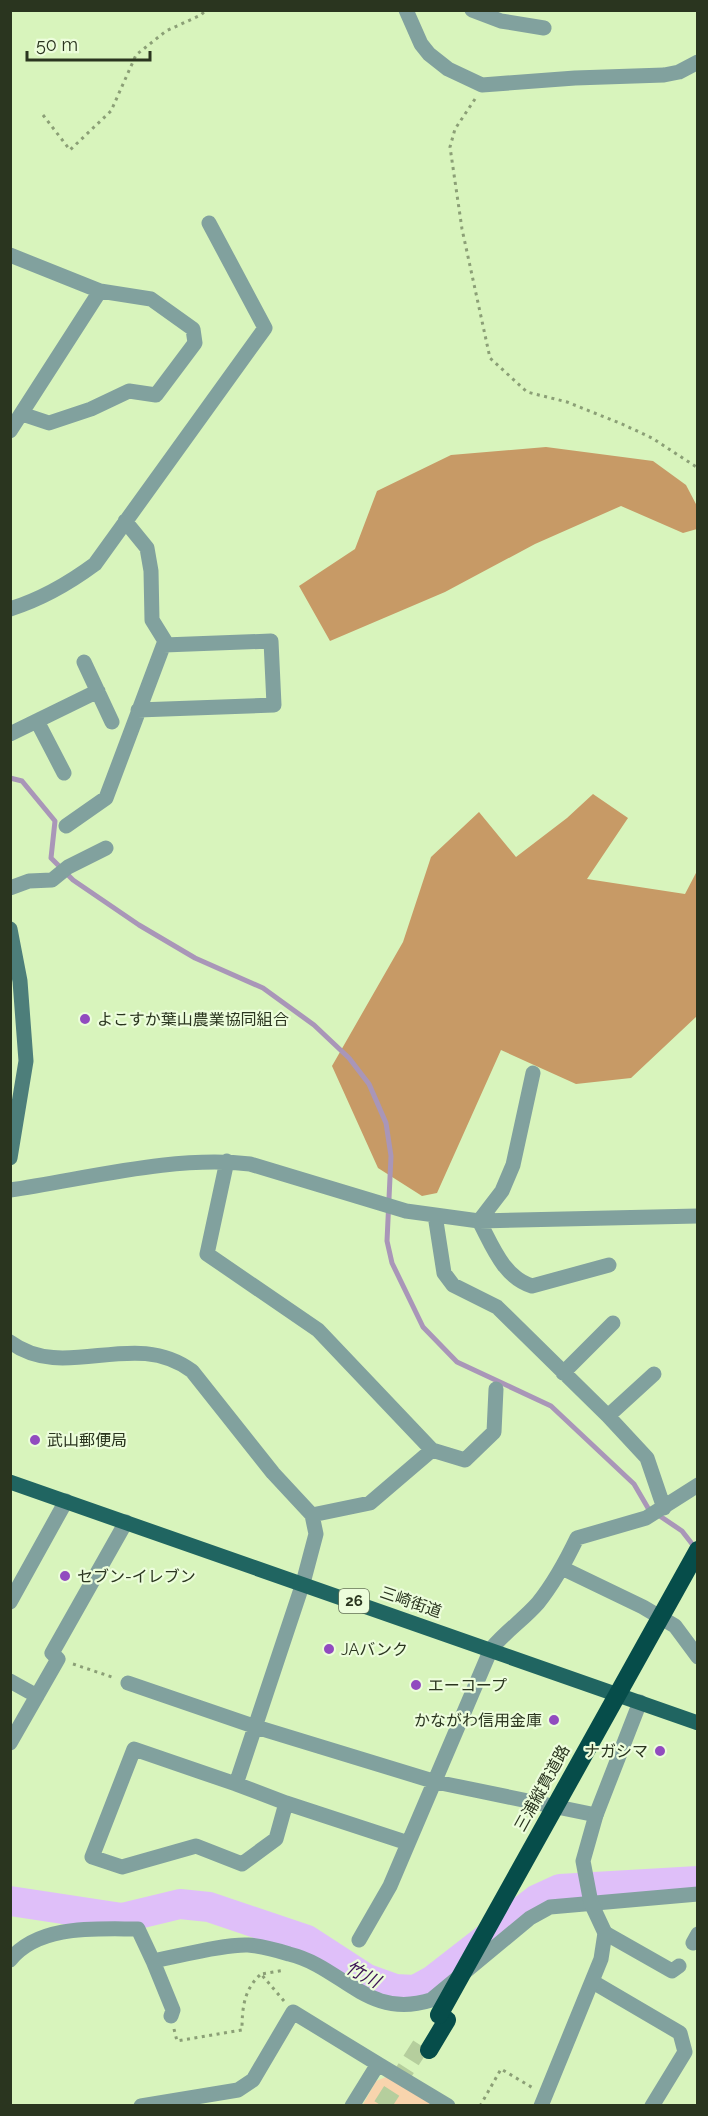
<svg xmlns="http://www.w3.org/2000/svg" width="708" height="2116" font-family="Raleway,'Noto Sans JP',sans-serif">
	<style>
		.green { fill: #f8d4ad }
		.forest { fill: #c79a66 }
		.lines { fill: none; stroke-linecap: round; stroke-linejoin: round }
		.stream { stroke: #a996b8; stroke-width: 5 }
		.river { stroke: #dfbff9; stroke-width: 30 }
		.motorway-tunnel { stroke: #b5ce9d; stroke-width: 18; stroke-dasharray: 18 9; stroke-linecap: butt }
		.path { stroke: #8b9f76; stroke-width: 3; stroke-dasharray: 3 4.5; stroke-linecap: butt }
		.minor { stroke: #81a19e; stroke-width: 15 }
		.tertiary { stroke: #81a19e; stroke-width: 15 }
		.secondary { stroke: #4d7e7a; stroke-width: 15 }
		.primary { stroke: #206561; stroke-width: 15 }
		.motorway { stroke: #064d4a; stroke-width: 18 }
		.motorway-bridge { stroke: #064d4a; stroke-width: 18 }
		.poi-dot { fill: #914bbf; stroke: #ecfddb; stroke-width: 2 }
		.labels { text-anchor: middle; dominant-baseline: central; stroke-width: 4.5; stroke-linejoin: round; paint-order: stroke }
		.shield { fill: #ecfddb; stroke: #647157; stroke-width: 1.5 }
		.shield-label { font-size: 15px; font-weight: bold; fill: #2a351f }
		.poi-label { font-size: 16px; fill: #2a351f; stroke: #ecfddb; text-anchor: start }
		.street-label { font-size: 16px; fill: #2a351f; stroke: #ecfddb }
		.water-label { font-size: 18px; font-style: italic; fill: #3c1255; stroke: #ecfddb }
	</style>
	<rect width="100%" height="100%" fill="#d8f4bc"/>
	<path class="green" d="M386 2077 430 2103 431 2105 362 2106 376 2081Z"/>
	<path class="forest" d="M546 447 653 461 686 485 697 506V529L683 533 621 506 535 544 445 592 330 641 299 586 355 549 377 491 451 455Z
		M593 794 628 818 587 879 685 894 697 871V1016L631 1078 576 1084 501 1050 437 1193 422 1196 378 1168 332 1066 403 942 431 857 479 812 516 857 567 818Z"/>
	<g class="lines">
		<path class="stream" d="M10 778 22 781 55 821 51 858 73 880 139 925 195 958 263 988 314 1025 349 1058 369 1084 386 1123 391 1156 387 1241 392 1263 423 1327 457 1362 551 1406 634 1484 648 1508 682 1531 696 1549"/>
		<path class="river" d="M10 1901 122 1918 180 1904 209 1907 307 1940 367 1979 395 1989 415 1990 433 1980 536 1900 560 1889 698 1881"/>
		<path class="motorway-tunnel" d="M382 2106 421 2045"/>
		<path class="path" d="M475 99 455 129 450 147 462 229 490 358 527 392 567 402 622 424 652 438 698 468
			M43 115 70 150 111 111 136 55 166 31 201 15 206 10
			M73 1664 115 1678
			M284 2001 261 1974 285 1970
			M174 2029 177 2041 242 2030C242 2008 244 1989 261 1974
			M480 2106 501 2069 533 2088"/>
		<path class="minor" d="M406 10 421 44 429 54 448 69 482 85 575 78 664 75 679 72 698 62
			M472 10 501 21 544 28
			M10 255 100 291 151 299 193 329 195 343 156 395 129 391 91 409 49 423 22 414
			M10 431 100 291
			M10 609C42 599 68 584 95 564L265 328 209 223
			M84 662 112 722
			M138 710 274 705 271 641 164 645
			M37 721 64 773
			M10 734 98 691
			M66 826 106 798 165 641 152 620 151 571 147 548 125 521
			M10 888 29 881 52 880 68 867 106 848
			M533 1073 513 1165 502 1191 479 1221C492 1245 503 1277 532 1286L609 1265
			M227 1161 207 1254 318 1330 432 1450 370 1503 312 1515 316 1534 303 1583 236 1784 134 1749 92 1857 122 1867 196 1846 242 1864 276 1839 286 1803 408 1843
			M10 1190C86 1179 174 1155 250 1164L406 1211 479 1221 698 1216
			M435 1215 444 1273 453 1285 497 1307 608 1416 647 1458 664 1508
			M10 1342C66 1383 133 1327 192 1371L273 1473 312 1515
			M563 1373 613 1323
			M608 1416 654 1374
			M432 1450 465 1460 494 1432 496 1389
			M562 1568 643 1607 675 1626 698 1657
			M10 1602 66 1501
			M10 1681 37 1696
			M128 1683 256 1727 436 1782 596 1815
			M10 1743 58 1659 52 1653 126 1522
			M236 1784 286 1803
			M605 1933 672 1971 679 1966
			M359 1940 390 1886 491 1649C505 1632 524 1619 538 1603 554 1583 566 1561 577 1538L646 1518 698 1485
			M693 1943 698 1934
			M10 1960C39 1924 97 1929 138 1929L153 1961
			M593 1982 680 2033 685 2052 652 2106
			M171 2016 173 2010 153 1961C180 1956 223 1944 248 1945 261 1946 276 1950 289 1954 343 1967 367 2020 431 2000L530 1918 550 1907 698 1894
			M141 2106 238 2090 253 2080 293 2012 378 2064
			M352 2106 378 2064 448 2106"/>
		<path class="tertiary" d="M541 2106 601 1959 605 1933 591 1903 583 1861 596 1815 640 1702"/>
		<path class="secondary" d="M10 929 20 981 26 1061 10 1158"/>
		<path class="primary" d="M10 1482 698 1723"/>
		<path class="motorway" d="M429 2050 447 2020"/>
		<path class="motorway-bridge" d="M439 2015 698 1550"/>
	</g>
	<g class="poi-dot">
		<circle cx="85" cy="1019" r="6"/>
		<circle cx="35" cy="1440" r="6"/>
		<circle cx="65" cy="1576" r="6"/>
		<circle cx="329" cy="1649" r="6"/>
		<circle cx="416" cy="1685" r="6"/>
		<circle cx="554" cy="1720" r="6"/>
		<circle cx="660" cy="1751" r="6"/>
	</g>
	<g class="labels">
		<rect class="shield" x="339" y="1589" width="30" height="24" rx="4.5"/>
		<g class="shield-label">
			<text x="354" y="1601">26</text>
		</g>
		<g class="poi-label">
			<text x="97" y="1019">よこすか葉山農業協同組合</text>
			<text x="47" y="1440">武山郵便局</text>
			<text x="77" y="1576">セブン-イレブン</text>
			<text x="341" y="1649">JAバンク</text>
			<text x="428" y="1685">エーコープ</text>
			<text x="542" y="1720" text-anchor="end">かながわ信用金庫</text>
			<text x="648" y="1751" text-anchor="end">ナガシマ</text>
		</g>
		<g class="street-label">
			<text transform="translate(411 1602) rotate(19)">三崎街道</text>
			<text transform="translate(542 1788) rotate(-61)">三浦縦貫道路</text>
		</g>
		<g class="water-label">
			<text transform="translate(363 1974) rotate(28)">竹川</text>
		</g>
	</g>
	<rect width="708" height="2116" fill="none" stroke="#2a351f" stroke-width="24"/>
	<path d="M27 51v9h123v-9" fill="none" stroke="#2a351f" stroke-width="3"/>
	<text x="36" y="51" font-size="18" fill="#2a351f" stroke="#ecfddb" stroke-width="4.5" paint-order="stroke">50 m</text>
</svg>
